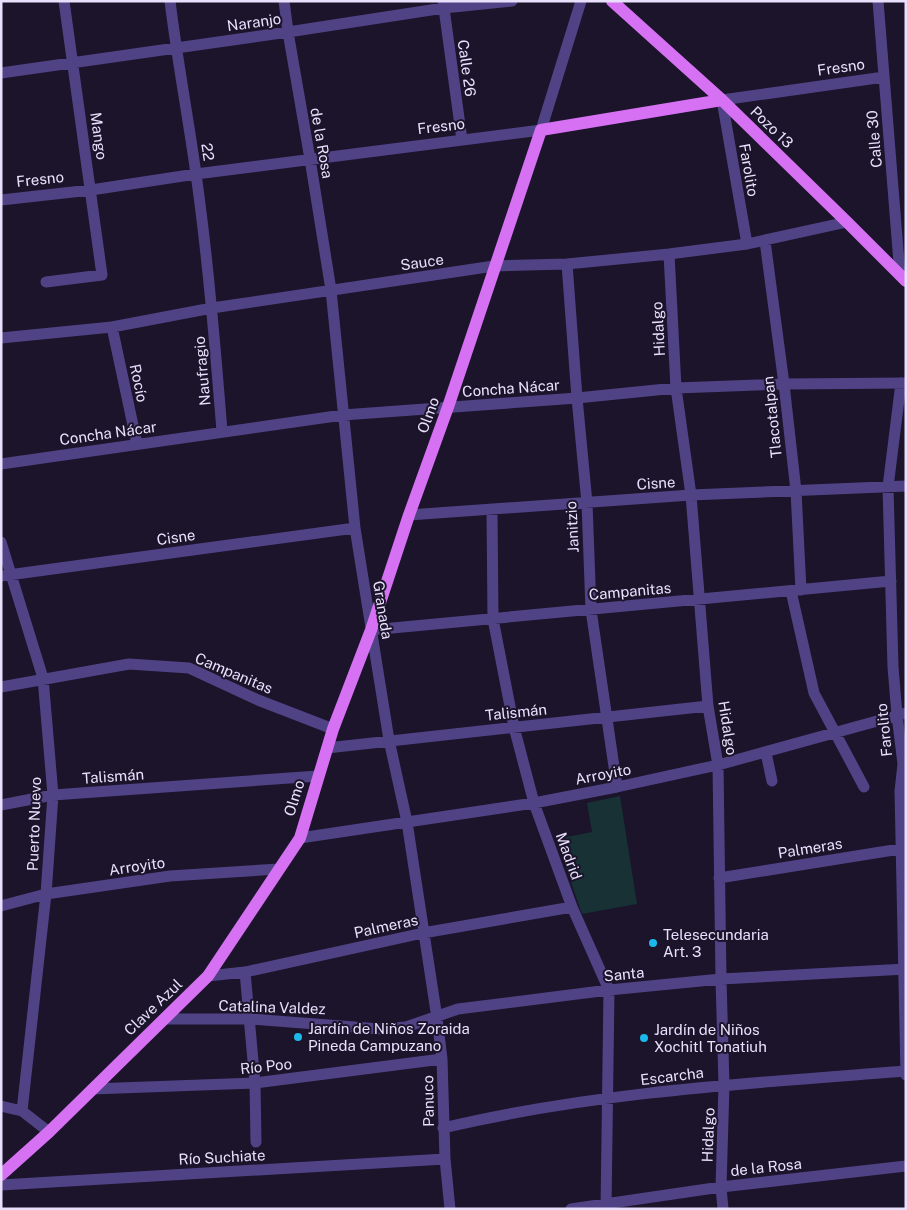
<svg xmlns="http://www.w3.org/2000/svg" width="907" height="1210" font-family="'Public Sans',sans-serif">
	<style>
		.green { fill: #173134 }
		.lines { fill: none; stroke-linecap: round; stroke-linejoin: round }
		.minor { stroke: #504385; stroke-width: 11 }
		.major { stroke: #d671f3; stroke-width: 12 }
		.poi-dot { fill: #1db8eb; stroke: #1b142b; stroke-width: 2 }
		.labels { text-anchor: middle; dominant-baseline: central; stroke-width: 4; stroke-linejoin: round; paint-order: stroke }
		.street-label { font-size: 15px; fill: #e8e0fc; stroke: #1b142b }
		.poi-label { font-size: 15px; fill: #e8e0fc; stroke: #1b142b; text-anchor: start }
	</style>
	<rect width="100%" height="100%" fill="#1b142b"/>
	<path class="green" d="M620 796 637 904 582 914 556 839 592 832 587 803Z"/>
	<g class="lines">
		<path class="minor" d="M170 1C177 59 188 116 196 174 208 259 215 345 222 431
			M284 1 288 32 310 159 331 290 355 528 389 740 407 822 437 1018 442 1059 445 1159 450 1209
			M443 1 462 140
			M878 1 900 275
			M1 73 288 32 444 8 512 1
			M1 200 91 190 196 174 541 130 581 1
			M765 241 784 384 796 491 801 590
			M747 244 722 100 884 77
			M669 254 676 388 691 495 708 706 718 765 721 979 724 1085 721 1187 723 1209
			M567 264 577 398 587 503 591 610 617 787
			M46 282 102 275 64 1
			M112 327 137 444
			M1 338 112 327 212 308 494 266 567 264 669 254 747 244 847 222
			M901 383 888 487 893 667 897 715 903 764 900 791 906 1075
			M1 464 343 415 577 398 676 388 784 384 906 383
			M492 510 493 619 514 727 534 803 572 907 609 990 606 1209
			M409 515 691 495 906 486
			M1 542 43 678 53 795 46 894 22 1111
			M1 576 355 528
			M791 591 814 693 864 787
			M371 630 891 581
			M1 687 129 664 189 668 258 700 333 729
			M327 748 708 706
			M766 753 772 781
			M1 805 53 795 318 776
			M300 838 534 803 617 787 718 765 906 713
			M719 878 906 848
			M1 906 46 894 170 876 279 869
			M245 972 255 1083 256 1142
			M208 976 245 972 423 933 572 907
			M164 1019H251L380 1029 406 1027 458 1009 609 990 721 979 906 969
			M92 1089 255 1083 442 1059
			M1 1106 22 1111 49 1132
			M443 1128C594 1092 751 1083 906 1071
			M1 1185 445 1159
			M571 1209 721 1187 906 1166"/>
		<path class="major" d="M612 1 722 100 847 222 906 281
			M1 1175 49 1132 208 976 300 838 333 729 371 630 409 515 448 407 541 130 722 100"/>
	</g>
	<g class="poi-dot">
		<circle cx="653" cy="943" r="5"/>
		<circle cx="298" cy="1037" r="5"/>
		<circle cx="644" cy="1038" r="5"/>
	</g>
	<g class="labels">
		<g class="street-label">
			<text transform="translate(254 22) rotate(-8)">Naranjo</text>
			<text transform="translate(841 67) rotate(-8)">Fresno</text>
			<text transform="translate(467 68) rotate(82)">Calle 26</text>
			<text transform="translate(441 126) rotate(-7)">Fresno</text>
			<text transform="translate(772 127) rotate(44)">Pozo 13</text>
			<text transform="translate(99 136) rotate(82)">Mango</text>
			<text transform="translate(874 139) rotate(-95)">Calle 30</text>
			<text transform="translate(322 143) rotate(80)">de la Rosa</text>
			<text transform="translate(208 152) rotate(81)">22</text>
			<text transform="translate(749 170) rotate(80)">Farolito</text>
			<text transform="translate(40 179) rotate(-6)">Fresno</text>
			<text transform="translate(422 262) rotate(-8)">Sauce</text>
			<text transform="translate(658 329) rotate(-93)">Hidalgo</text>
			<text transform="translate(202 371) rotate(-95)">Naufragio</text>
			<text transform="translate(139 383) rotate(78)">Rocío</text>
			<text transform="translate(511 388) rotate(-4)">Concha Nácar</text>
			<text transform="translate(428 415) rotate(-70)">Olmo</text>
			<text transform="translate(772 417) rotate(-96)">Tlacotalpan</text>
			<text transform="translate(108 433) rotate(-8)">Concha Nácar</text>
			<text transform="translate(656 483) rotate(-4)">Cisne</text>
			<text transform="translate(572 527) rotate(-93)">Janitzio</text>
			<text transform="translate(176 537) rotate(-8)">Cisne</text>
			<text transform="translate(630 591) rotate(-5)">Campanitas</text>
			<text transform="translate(383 610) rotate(81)">Granada</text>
			<text transform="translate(234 673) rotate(23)">Campanitas</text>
			<text transform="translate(516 712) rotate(-6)">Talismán</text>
			<text transform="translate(728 728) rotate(81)">Hidalgo</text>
			<text transform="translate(884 730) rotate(-96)">Farolito</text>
			<text transform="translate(603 774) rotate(-11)">Arroyito</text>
			<text transform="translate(113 776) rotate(-4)">Talismán</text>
			<text transform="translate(294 798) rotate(-73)">Olmo</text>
			<text transform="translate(34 824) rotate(-88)">Puerto Nuevo</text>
			<text transform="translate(810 848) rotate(-9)">Palmeras</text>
			<text transform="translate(569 856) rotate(70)">Madrid</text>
			<text transform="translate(137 866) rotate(-8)">Arroyito</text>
			<text transform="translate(386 926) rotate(-12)">Palmeras</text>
			<text transform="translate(624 974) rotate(-6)">Santa</text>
			<text transform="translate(153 1007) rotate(-44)">Clave Azul</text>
			<text transform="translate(272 1007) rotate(2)">Catalina Valdez</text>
			<text transform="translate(266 1066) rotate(-6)">Río Poo</text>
			<text transform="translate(672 1076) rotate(-7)">Escarcha</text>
			<text transform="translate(428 1101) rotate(-91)">Panuco</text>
			<text transform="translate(708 1135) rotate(-88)">Hidalgo</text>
			<text transform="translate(222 1157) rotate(-3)">Río Suchiate</text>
			<text transform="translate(766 1167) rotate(-6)">de la Rosa</text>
		</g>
		<g class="poi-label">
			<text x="663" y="934">Telesecundaria<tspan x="663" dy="17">Art. 3</tspan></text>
			<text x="308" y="1028">Jardín de Niños Zoraida<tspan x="308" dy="17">Pineda Campuzano</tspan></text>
			<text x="654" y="1029">Jardín de Niños<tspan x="654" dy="17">Xochitl Tonatiuh</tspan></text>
		</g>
	</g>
	<rect width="907" height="1210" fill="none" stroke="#e8e0fc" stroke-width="5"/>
</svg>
